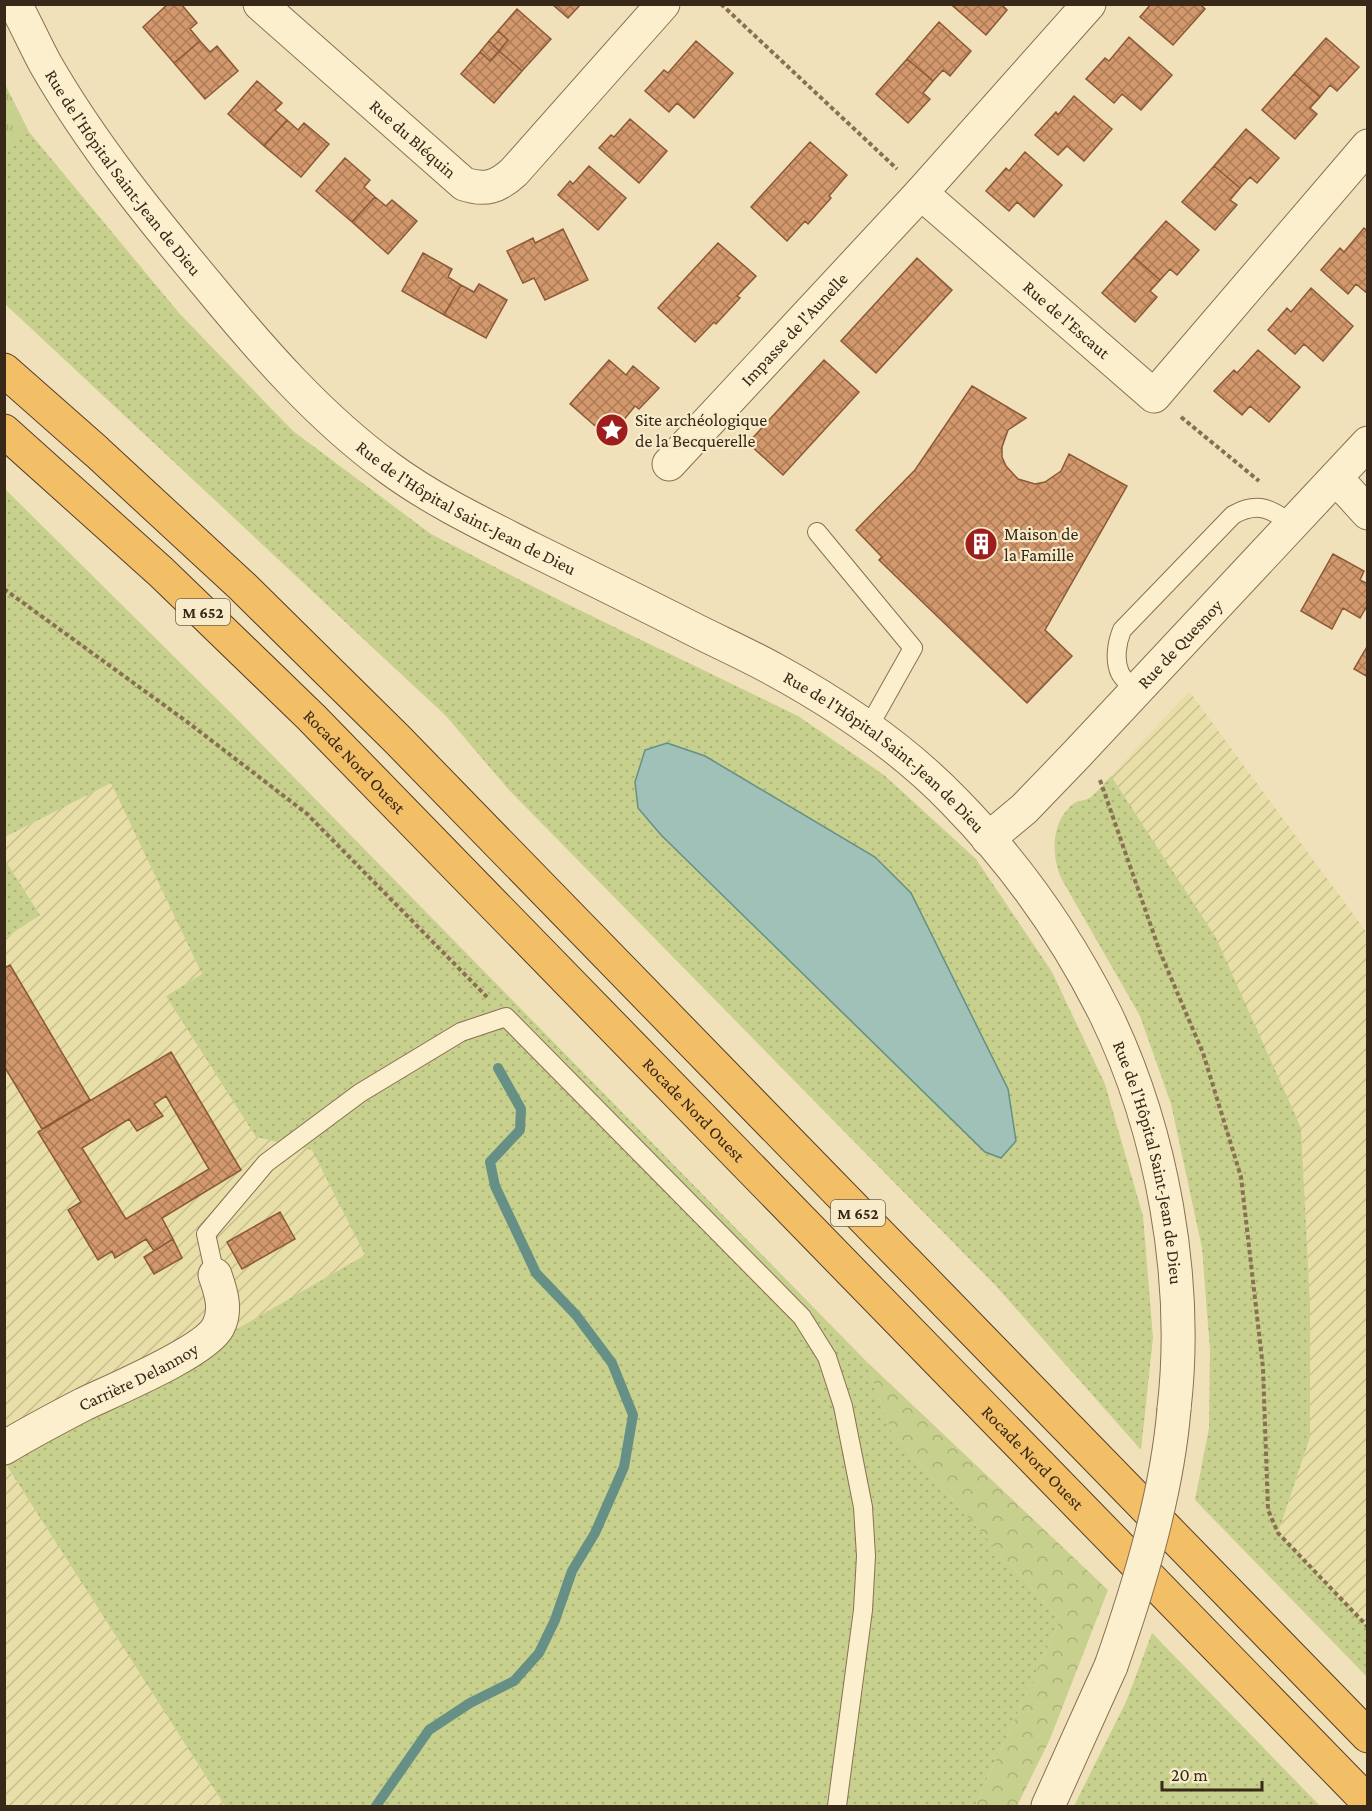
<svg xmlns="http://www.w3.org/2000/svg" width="1372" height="1811" font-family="'Crimson Pro',serif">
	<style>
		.farmland { fill: url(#farmland-furrows) }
		.grass { fill: url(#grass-dots) }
		.forest { fill: url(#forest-crowns) }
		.park { fill: url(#park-tufts) }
		.water { fill: #9fc1b8; stroke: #668f85; stroke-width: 1.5 }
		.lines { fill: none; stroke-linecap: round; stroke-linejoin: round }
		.stream { stroke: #668f85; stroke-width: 10 }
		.building { fill: url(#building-cross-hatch); stroke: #8b5937; stroke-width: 1.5; fill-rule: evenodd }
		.service-casing { stroke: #897053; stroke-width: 20 }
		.minor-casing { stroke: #897053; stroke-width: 35 }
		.trunk-casing { stroke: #563e28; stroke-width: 35 }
		.path { stroke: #897053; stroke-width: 4; stroke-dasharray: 4.5 3; stroke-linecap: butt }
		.service { stroke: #fcefcd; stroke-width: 18 }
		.minor { stroke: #fcefcd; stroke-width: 33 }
		.trunk { stroke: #f2be66; stroke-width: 33 }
		.minor-bridge-casing { stroke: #897053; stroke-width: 35; stroke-linecap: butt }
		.minor-bridge { stroke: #fcefcd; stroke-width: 33 }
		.labels { text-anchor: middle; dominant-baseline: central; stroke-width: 4.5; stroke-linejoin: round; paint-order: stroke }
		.shield { fill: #f8ebca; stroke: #71624e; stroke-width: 1.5 }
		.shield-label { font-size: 16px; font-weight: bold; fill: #372819 }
		.street-label { font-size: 18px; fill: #372819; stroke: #f8ebca }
		.poi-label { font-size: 18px; fill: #372819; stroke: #f8ebca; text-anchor: start }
	</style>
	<defs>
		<pattern id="farmland-furrows" width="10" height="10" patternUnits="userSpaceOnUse" patternTransform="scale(1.5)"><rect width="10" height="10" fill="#e8dea7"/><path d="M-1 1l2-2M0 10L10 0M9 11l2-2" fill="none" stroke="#c8be8f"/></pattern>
		<pattern id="grass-dots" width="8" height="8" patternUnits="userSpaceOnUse" patternTransform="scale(1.5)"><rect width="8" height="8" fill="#c7d08d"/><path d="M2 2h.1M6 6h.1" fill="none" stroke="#acb379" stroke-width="1.8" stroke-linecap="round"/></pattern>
		<pattern id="forest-crowns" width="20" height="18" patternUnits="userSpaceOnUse" patternTransform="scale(1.5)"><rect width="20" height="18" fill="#c7d08d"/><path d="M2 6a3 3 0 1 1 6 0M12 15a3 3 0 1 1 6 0" fill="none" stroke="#acb379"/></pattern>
		<pattern id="park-tufts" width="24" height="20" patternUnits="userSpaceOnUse" patternTransform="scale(1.5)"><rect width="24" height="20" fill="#c7d08d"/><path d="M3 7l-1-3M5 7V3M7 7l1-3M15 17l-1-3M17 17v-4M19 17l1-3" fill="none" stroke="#acb379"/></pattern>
		<pattern id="building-cross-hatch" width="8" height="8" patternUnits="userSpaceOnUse" patternTransform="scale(1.5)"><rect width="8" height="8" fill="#d3986c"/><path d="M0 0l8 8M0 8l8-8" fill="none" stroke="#ac7c58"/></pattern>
	</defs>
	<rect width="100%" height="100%" fill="#f1e1ba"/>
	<path class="farmland" d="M1189 691 1367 933V1627L1278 1533 1310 1437V1303L1301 1128 1111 776Z
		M111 782 202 974 166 995 256 1137 312 1150 366 1255 5 1463V938L40 915 5 860V837Z
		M5 1463 225 1806H5Z"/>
	<path class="grass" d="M29 132 179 313 293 431 431 534 567 604 798 716 884 775 976 859 1052 972 1105 1084 1143 1216 1153 1338 1141 1450 996 1286 509 790 446 716 5 304 4 145Z
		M4 488 231 713 866 1361 891 1431 1060 1620 975 1806H225L5 1463 365 1255 312 1150 256 1137 166 996 202 974 111 783 5 837Z
		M1111 776 1216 938 1301 1128 1310 1303V1437L1278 1533 1367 1627V1677L1195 1500 1209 1428 1210 1350 1202 1248 1171 1104 1140 1016 1061 878C1051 854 1051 822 1073 804 1078 800 1086 801 1091 797 1098 791 1104 783 1111 776Z
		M5 860 40 915 5 938H4Z
		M1152 1633 1320 1806H1074L1126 1702Z"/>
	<path class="forest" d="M866 1361 1108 1590 1050 1739 1017 1806H975L1060 1620 891 1431Z"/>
	<path class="park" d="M4 82 29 132 5 145H4Z"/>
	<path class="water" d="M667 743 705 756 875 857 911 893 1008 1089 1016 1141 1001 1158 985 1152 661 835 638 808 635 782 645 750Z"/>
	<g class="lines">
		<path class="stream" d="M376 1806 429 1730 470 1703 514 1681 539 1653 555 1620 572 1571 595 1533 624 1467 633 1415 612 1363 576 1315 536 1273 495 1186 490 1162 520 1130 521 1109 498 1068"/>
	</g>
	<path class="building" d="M168 4H181L197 23 190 29 200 41 174 63 143 27Z
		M552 4H581L568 18Z
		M954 4H1001L1007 10 986 35 953 6Z
		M1151 4H1200L1205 9 1173 45 1140 17Z
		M517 9 551 39 522 71 499 51 508 40 498 31Z
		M939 22 971 51 950 76 943 70 933 81 907 59Z
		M498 31 508 40 499 51 489 41Z
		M1129 37 1172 75 1141 110 1122 94 1114 103 1086 79 1105 58 1109 61Z
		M1326 38 1359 67 1337 91 1330 85 1320 97 1294 74Z
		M200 41 210 52 217 46 238 71 205 99 174 63Z
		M489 41 499 51 490 61 480 52Z
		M696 41 733 73 694 118 677 103 669 112 645 91 664 70 668 73Z
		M499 51 522 71 494 103 461 74 480 52 490 61Z
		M907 59 933 81 923 93 930 99 908 123 876 94Z
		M1294 74 1320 97 1310 108 1317 114 1295 139 1262 110Z
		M257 81 282 103 275 110 287 120 264 146 228 114Z
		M1074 96 1112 129 1084 161 1067 146 1058 155 1035 135 1056 112 1058 115Z
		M630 119 667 151 639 183 599 148 611 135 614 137Z
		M287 120 298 130 304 123 329 144 301 177 264 146Z
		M1246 129 1279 158 1257 183 1250 177 1240 188 1214 166Z
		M810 142 847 175 829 196 831 198 808 224 805 221 787 241 751 207Z
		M1025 152 1062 185 1034 217 1017 202 1009 211 986 191 1006 168 1009 171Z
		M345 158 370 180 364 187 375 197 352 222 316 191Z
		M589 166 626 198 598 230 558 195 570 181 573 184Z
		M1214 166 1240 188 1230 200 1237 205 1215 230 1182 202Z
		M375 197 386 206 392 200 417 221 388 254 352 222Z
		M1166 221 1199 250 1177 275 1170 269 1160 280 1134 257Z
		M1364 228 1368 231V294L1356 284 1348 294 1321 270 1340 248 1344 252Z
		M563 229 588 280 545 300 534 278 523 283 507 251 533 238 535 243Z
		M718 243 756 276 737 296 740 298 716 324 714 322 695 342 658 308Z
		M423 253 452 269 448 277 461 285 444 315 402 291Z
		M1134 257 1160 280 1150 291 1157 297 1135 322 1102 293Z
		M917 258 952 290 876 373 841 341Z
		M479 284 507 300 486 338 444 315 461 285 474 292Z
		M1311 288 1353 326 1323 361 1304 344 1295 354 1268 330 1287 308 1291 312Z
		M1258 350 1300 387 1269 422 1250 406 1242 415 1214 391 1234 370 1237 373Z
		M609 360 626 375 633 366 659 388 639 409 635 406 609 438 570 404Z
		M824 360 859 392 783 475 748 443Z
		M972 386 1026 418 1008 430 1002 447V457L1006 466 1018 479 1035 484 1045 482 1061 471 1069 454 1127 486 1045 630 1072 656 1027 703 879 560 882 557 856 530 915 470Z
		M1333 554 1364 571 1360 580 1368 584V604L1360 618 1343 608 1332 629 1301 611Z
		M1368 645V677L1354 669Z
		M10 965 90 1100 42 1129 4 1066V968Z
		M171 1052 241 1170 162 1218 173 1239 154 1251 146 1239 115 1258 112 1251 98 1260 68 1210 81 1202 38 1132ZM166 1096 209 1169 126 1219 82 1148 129 1119 137 1131 163 1116 154 1104Z
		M280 1212 295 1239 242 1269 227 1242Z
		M173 1239 182 1258 154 1274 144 1257Z"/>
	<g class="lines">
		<defs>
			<path id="service" d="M817 532 913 648 868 728
				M1135 691C1131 686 1123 679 1120 673 1114 660 1117 642 1122 630L1233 515C1258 501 1272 509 1293 525
				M215 1275 206 1234 266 1163 360 1093 461 1032 506 1017 802 1317 827 1357 843 1406 863 1507 866 1556 863 1610 837 1806"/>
			<g id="minor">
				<path id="s1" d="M15 4C26 24 35 45 46 65 91 143 148 214 206 283 261 350 319 417 389 468 434 501 483 524 532 549 587 576 642 603 697 631 723 644 750 656 775 670 839 705 903 748 954 801 1015 863 1066 935 1105 1013 1162 1130 1189 1279 1174 1409"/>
				<path id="s2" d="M260 4 464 184C485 191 498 187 514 172L663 4"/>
				<path id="s3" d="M1089 4 921 193 1154 396 1368 146"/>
				<path id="s4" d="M669 464 921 193"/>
				<path d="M1336 478 1368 513"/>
				<path id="s5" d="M988 839 1024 809 1077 754 1368 443"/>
				<path id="s6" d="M4 1448C30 1432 57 1418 84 1404 113 1390 205 1352 218 1327 227 1310 221 1292 215 1275"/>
				<path d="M1048 1806 1111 1666"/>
			</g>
			<g id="trunk">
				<path d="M4 370 97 452 243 587 397 739 1368 1736"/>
				<path id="s7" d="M4 431 161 572 311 717 1368 1802"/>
			</g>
		</defs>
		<use href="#service" class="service-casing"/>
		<use href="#minor" class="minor-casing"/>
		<use href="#trunk" class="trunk-casing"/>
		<path class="path" d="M721 4 897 169
			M1181 417 1259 481
			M4 589 186 721 306 813 487 997
			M1100 780 1160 952 1203 1053 1241 1177 1263 1368 1268 1510 1278 1533 1368 1627"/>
		<use href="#service" class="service"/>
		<use href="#minor" class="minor"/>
		<use href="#trunk" class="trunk"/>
		<defs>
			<path id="minor-bridge" d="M1111 1666C1139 1586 1167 1494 1174 1409"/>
		</defs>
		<use href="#minor-bridge" class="minor-bridge-casing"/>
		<use href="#minor-bridge" class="minor-bridge"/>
	</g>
	<defs>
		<symbol id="sight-disc" viewBox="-11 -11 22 22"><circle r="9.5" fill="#9e1e1e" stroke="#f8ebca"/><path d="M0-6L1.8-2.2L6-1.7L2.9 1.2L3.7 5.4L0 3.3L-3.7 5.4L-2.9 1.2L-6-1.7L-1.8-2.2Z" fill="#fff"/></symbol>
		<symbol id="building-disc" viewBox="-11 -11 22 22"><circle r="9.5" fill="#9e1e1e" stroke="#f8ebca"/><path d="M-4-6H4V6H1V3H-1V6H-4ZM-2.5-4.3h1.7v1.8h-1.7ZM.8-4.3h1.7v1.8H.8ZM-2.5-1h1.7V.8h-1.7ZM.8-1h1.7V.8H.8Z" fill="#fff"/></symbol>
	</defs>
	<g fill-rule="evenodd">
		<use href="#sight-disc" x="593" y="411" width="38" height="38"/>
		<use href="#building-disc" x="962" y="525" width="38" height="38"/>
	</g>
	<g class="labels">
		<g class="shield">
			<rect x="176" y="599" width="54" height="26" rx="4.5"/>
			<rect x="831" y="1200" width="54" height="26" rx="4.5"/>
		</g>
		<g class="shield-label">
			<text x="203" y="612">M 652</text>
			<text x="858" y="1213">M 652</text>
		</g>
		<g class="street-label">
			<text stroke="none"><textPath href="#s2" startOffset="204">Rue du Bléquin</textPath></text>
			<text stroke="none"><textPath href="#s1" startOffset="201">Rue de l'Hôpital Saint-Jean de Dieu</textPath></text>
			<text stroke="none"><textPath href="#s3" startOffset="446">Rue de l'Escaut</textPath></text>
			<text stroke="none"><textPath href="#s4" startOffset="184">Impasse de l'Aunelle</textPath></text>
			<text stroke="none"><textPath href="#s1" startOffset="687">Rue de l'Hôpital Saint-Jean de Dieu</textPath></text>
			<text stroke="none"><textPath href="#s5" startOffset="274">Rue de Quesnoy</textPath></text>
			<text stroke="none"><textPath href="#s1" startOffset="1173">Rue de l'Hôpital Saint-Jean de Dieu</textPath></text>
			<text stroke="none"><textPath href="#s7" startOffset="482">Rocade Nord Ouest</textPath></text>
			<text stroke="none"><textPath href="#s7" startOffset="968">Rocade Nord Ouest</textPath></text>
			<text stroke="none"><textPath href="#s1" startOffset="1677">Rue de l'Hôpital Saint-Jean de Dieu</textPath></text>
			<text stroke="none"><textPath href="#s6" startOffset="152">Carrière Delannoy</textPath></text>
			<text stroke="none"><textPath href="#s7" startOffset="1454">Rocade Nord Ouest</textPath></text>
		</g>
		<g class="poi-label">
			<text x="635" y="420">Site archéologique<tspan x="635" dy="21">de la Becquerelle</tspan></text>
			<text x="1004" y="534">Maison de<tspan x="1004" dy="21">la Famille</tspan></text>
		</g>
	</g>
	<rect width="1372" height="1811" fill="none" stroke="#372819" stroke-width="12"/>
	<path d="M1162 1781v9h100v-9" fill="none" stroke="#372819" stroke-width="3"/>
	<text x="1171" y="1781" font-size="18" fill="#372819" stroke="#f8ebca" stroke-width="4.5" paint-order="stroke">20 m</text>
</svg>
